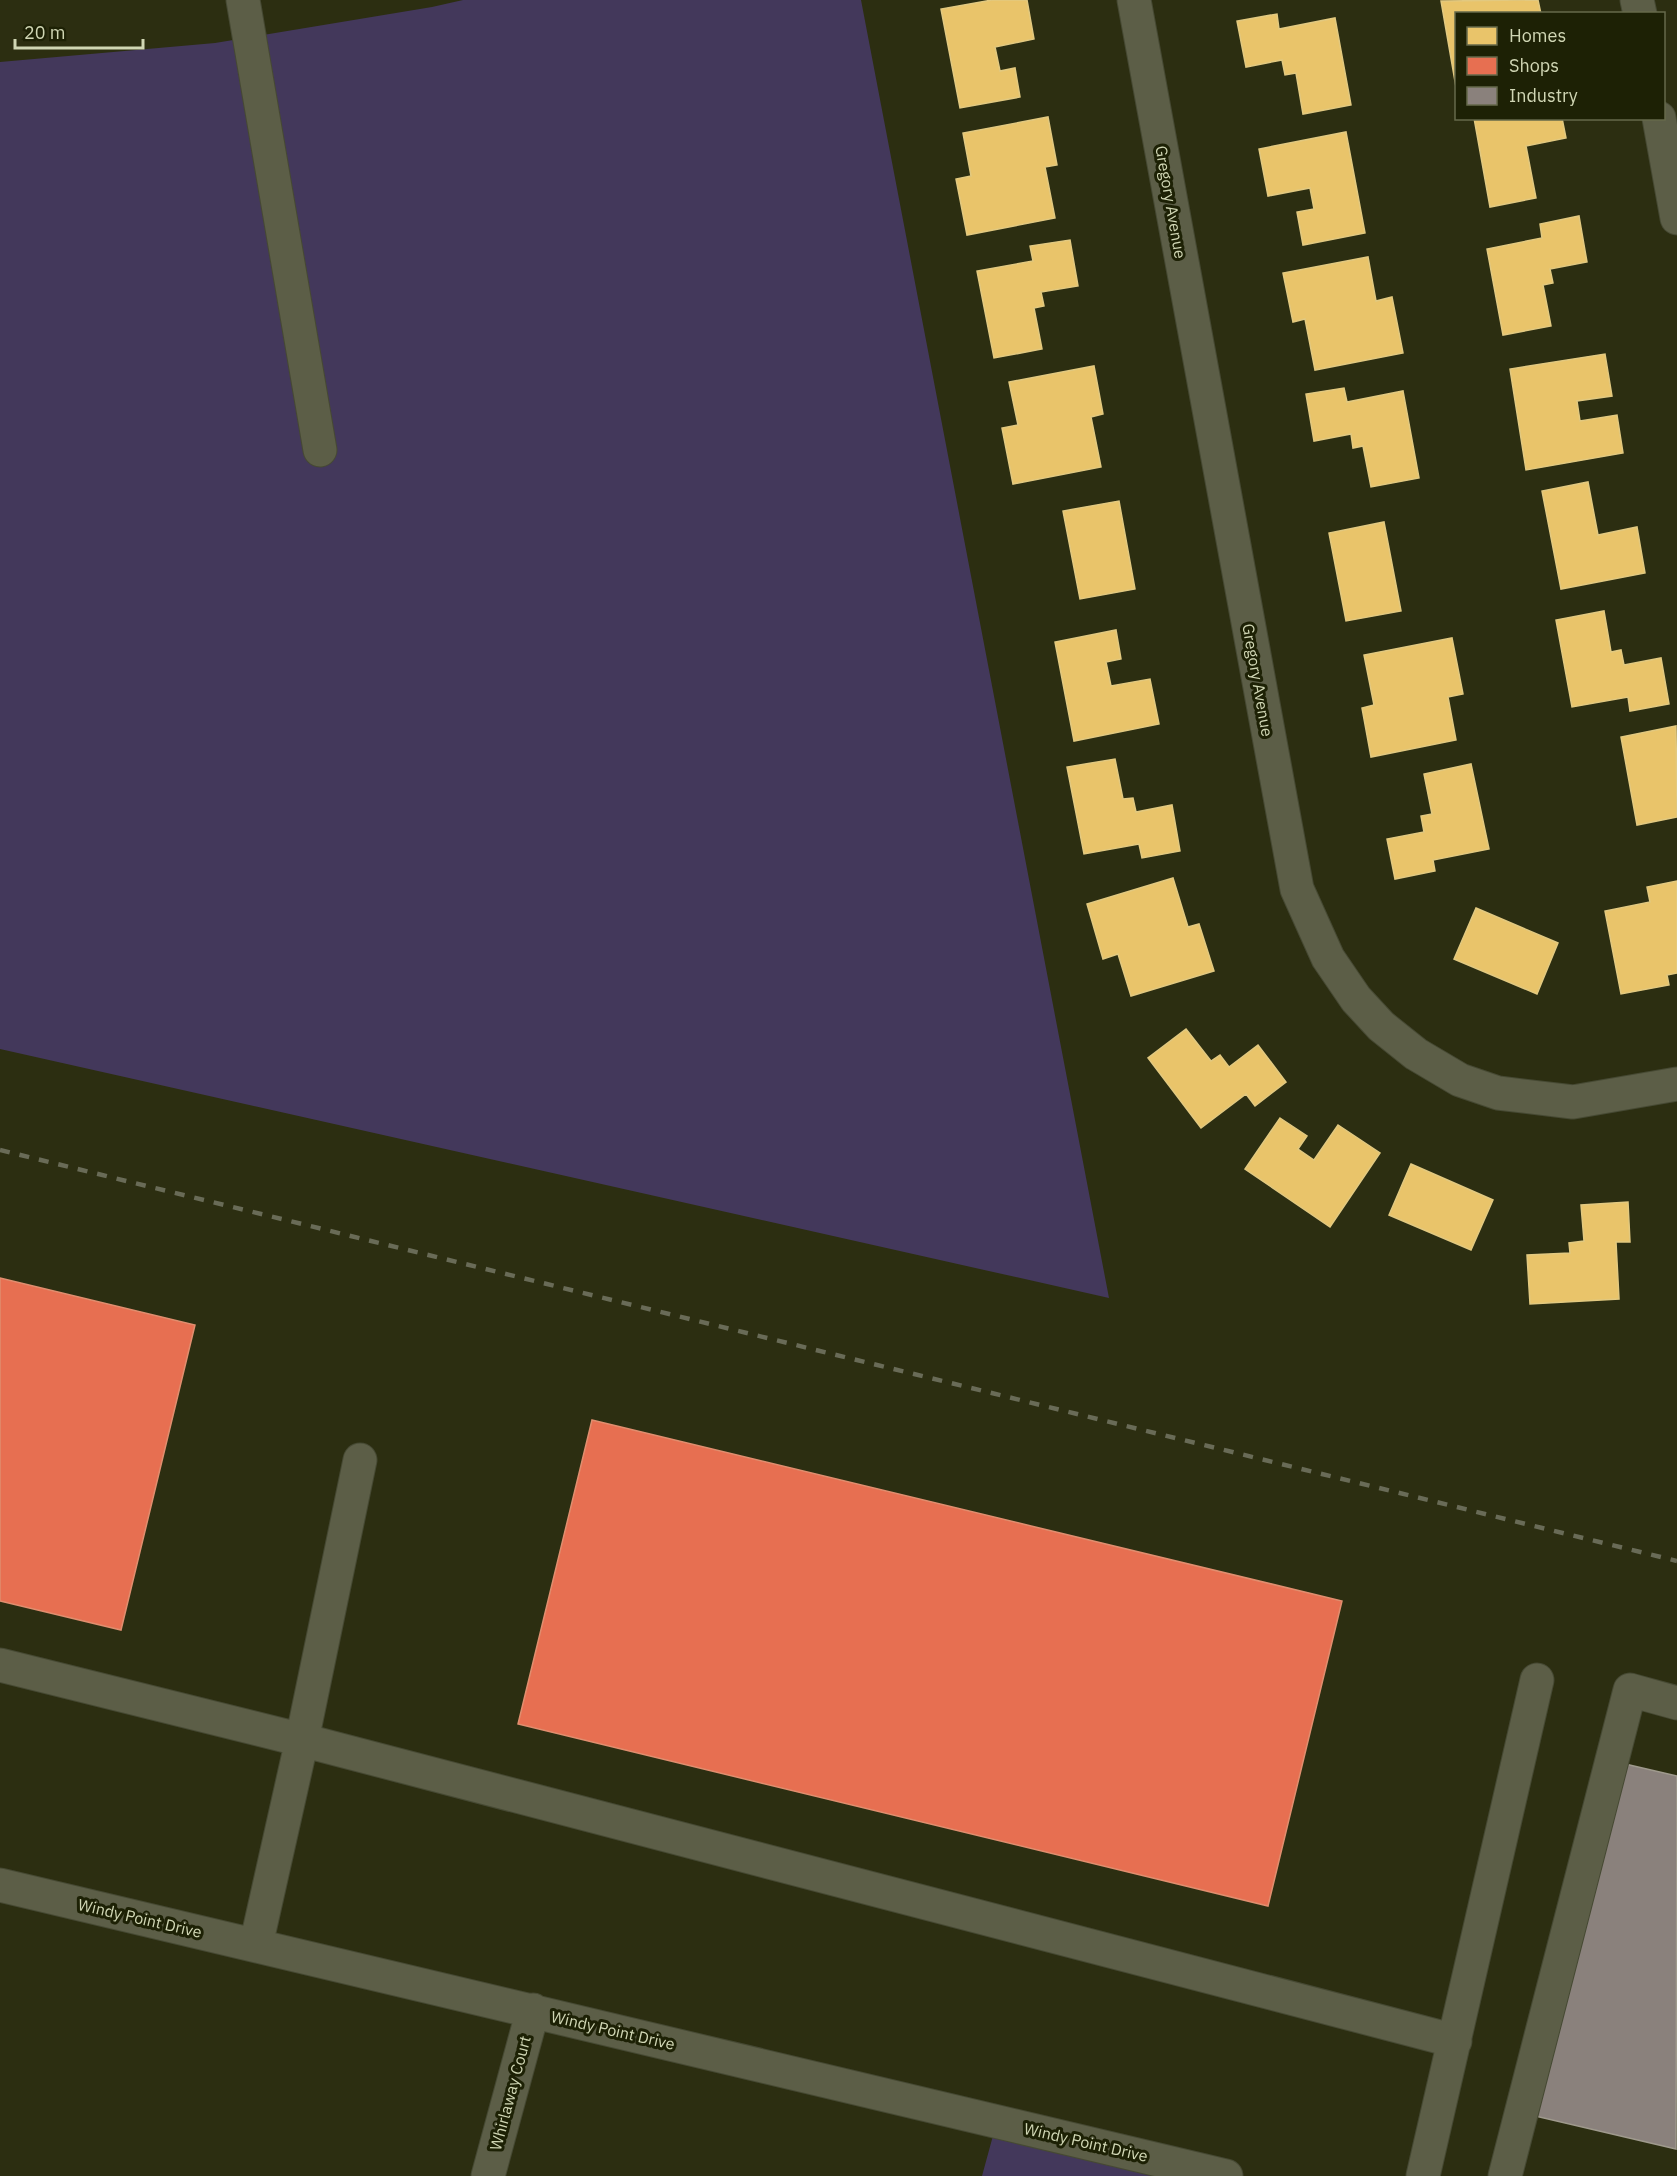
<svg xmlns="http://www.w3.org/2000/svg" width="1677" height="2176" font-family="'IBM Plex Sans',sans-serif">
	<style>
		.green { fill: #43385b }
		.homes { fill: #e9c46a; stroke: #e2c980; stroke-width: 1.5 }
		.shops { fill: #e76f51; stroke: #e08e6f; stroke-width: 1.5 }
		.industry { fill: #8a817c; stroke: #9f9a8d; stroke-width: 1.5 }
		.lines { fill: none; stroke-linecap: round; stroke-linejoin: round }
		.minor-casing { stroke: #464933; stroke-width: 35 }
		.minor { stroke: #5c5e47; stroke-width: 33 }
		.rail { stroke: #696b57; stroke-width: 4.5; stroke-dasharray: 10 10; stroke-linecap: butt }
		.labels { text-anchor: middle; dominant-baseline: central; stroke-width: 6; stroke-linejoin: round; paint-order: stroke }
		.street-label { font-size: 16px; fill: #d0d6b4; stroke: #1d2105 }
	</style>
	<rect width="100%" height="100%" fill="#2c2e11"/>
	<path class="green" d="M463 0H861L1109 1298 0 1049V62L215 43 432 7Z
		M997 2121 1178 2176H982Z"/>
	<path class="homes" d="M992 0H1027L1034 39 995 47 1000 71 1015 68 1020 97 960 108 941 9Z
		M1538 0 1541 14H1456V87L1441 1Z
		M1277 14 1279 29 1335 18 1351 105 1303 114 1296 73 1285 75 1282 60 1246 67 1237 21Z
		M1048 117 1057 165 1045 167 1055 218 967 235 956 179 971 176 963 133Z
		M1474 118H1562L1566 138 1526 146 1536 198 1490 207Z
		M1346 132 1365 233 1303 245 1297 212 1314 209 1310 188 1268 196 1259 149Z
		M1579 216 1587 262 1550 269 1553 283 1543 285 1551 326 1503 335 1487 249 1542 238 1540 224Z
		M1070 240 1078 286 1041 292 1044 306 1034 308 1042 349 994 358 977 271 1033 261 1030 246Z
		M1368 257 1376 301 1392 297 1403 353 1315 370 1305 319 1293 322 1283 273Z
		M1605 354 1612 396 1577 401 1580 421 1617 415 1623 453 1526 470 1510 369Z
		M1094 366 1103 414 1091 417 1101 467 1013 484 1002 428 1018 425 1009 382Z
		M1344 388 1347 402 1403 391 1419 478 1371 487 1363 446 1353 448 1351 434 1314 441 1306 394Z
		M1588 482 1598 535 1637 527 1645 573 1561 589 1542 491Z
		M1119 501 1135 589 1080 599 1063 511Z
		M1384 522 1401 611 1346 621 1329 533Z
		M1604 611 1611 652 1621 650 1624 665 1661 658 1669 704 1630 711 1628 697 1572 707 1556 620Z
		M1116 630 1121 659 1106 662 1111 686 1150 679 1159 724 1074 741 1055 642Z
		M1452 638 1463 694 1448 697 1456 740 1371 757 1362 708 1374 705 1364 655Z
		M1676 726 1677 817 1637 825 1621 737Z
		M1115 759 1123 799 1133 798 1136 812 1172 805 1180 851 1142 858 1139 844 1084 854 1067 767Z
		M1471 764 1489 849 1433 860 1435 871 1395 879 1387 839 1424 832 1421 816 1432 814 1424 774Z
		M1173 878 1188 927 1199 924 1214 971 1131 996 1118 954 1103 959 1087 904Z
		M1677 881V973L1667 975 1669 985 1621 994 1605 911 1650 902 1647 887Z
		M1476 908 1558 943 1537 994 1454 959Z
		M1186 1029 1211 1061 1220 1055 1229 1067 1258 1045 1286 1082 1255 1106 1246 1094 1201 1128 1148 1058Z
		M1280 1118 1307 1136 1298 1149 1314 1160 1338 1125 1380 1153 1330 1227 1245 1169Z
		M1411 1164 1493 1200 1471 1250 1389 1215Z
		M1628 1202 1630 1242H1616L1619 1299 1530 1304 1527 1255 1570 1253 1569 1243 1584 1241 1581 1205Z"/>
	<path class="shops" d="M0 1278 195 1325 121 1630 0 1601Z
		M592 1420 1342 1601 1268 1906 518 1724Z"/>
	<path class="industry" d="M1621 1763 1677 1776 1676 2149 1535 2116Z"/>
	<g class="lines">
		<defs>
			<path id="minor" d="M243 0 320 450
				M1134 0 1297 889 1328 958 1356 999 1381 1026 1416 1054 1460 1080 1498 1093 1573 1102 1677 1084
				M1637 0 1640 14
				M1659 118 1677 218
				M0 1665 302 1740 360 1460
				M0 1885 1226 2176
				M256 1945 302 1740 1455 2041
				M488 2176 533 2010
				M1423 2176 1537 1680
				M1505 2176 1630 1690 1677 1703"/>
		</defs>
		<use href="#minor" class="minor-casing"/>
		<use href="#minor" class="minor"/>
		<path class="rail" d="M0 1150 1677 1561"/>
	</g>
	<g class="labels">
		<g class="street-label">
			<text transform="translate(1171 202) rotate(80)">Gregory Avenue</text>
			<text transform="translate(1258 680) rotate(80)">Gregory Avenue</text>
			<text transform="translate(140 1918) rotate(13)">Windy Point Drive</text>
			<text transform="translate(613 2030) rotate(13)">Windy Point Drive</text>
			<text transform="translate(510 2093) rotate(-75)">Whirlaway Court</text>
			<text transform="translate(1086 2142) rotate(13)">Windy Point Drive</text>
		</g>
	</g>
	<rect x="1455" y="12" width="210" height="108" fill="#1d2105" stroke="#65694b" stroke-width="1.5"/>
	<rect x="1467" y="27" width="30" height="18" fill="#e9c46a" stroke="#65694b" stroke-width="1.5"/>
	<text x="1509" y="42" font-size="18" fill="#d0d6b4">Homes</text>
	<rect x="1467" y="57" width="30" height="18" fill="#e76f51" stroke="#65694b" stroke-width="1.5"/>
	<text x="1509" y="72" font-size="18" fill="#d0d6b4">Shops</text>
	<rect x="1467" y="87" width="30" height="18" fill="#8a817c" stroke="#65694b" stroke-width="1.5"/>
	<text x="1509" y="102" font-size="18" fill="#d0d6b4">Industry</text>
	<path d="M15 39v9h128v-9" fill="none" stroke="#d0d6b4" stroke-width="3"/>
	<text x="24" y="39" font-size="18" fill="#d0d6b4" stroke="#1d2105" stroke-width="4.5" paint-order="stroke">20 m</text>
</svg>
